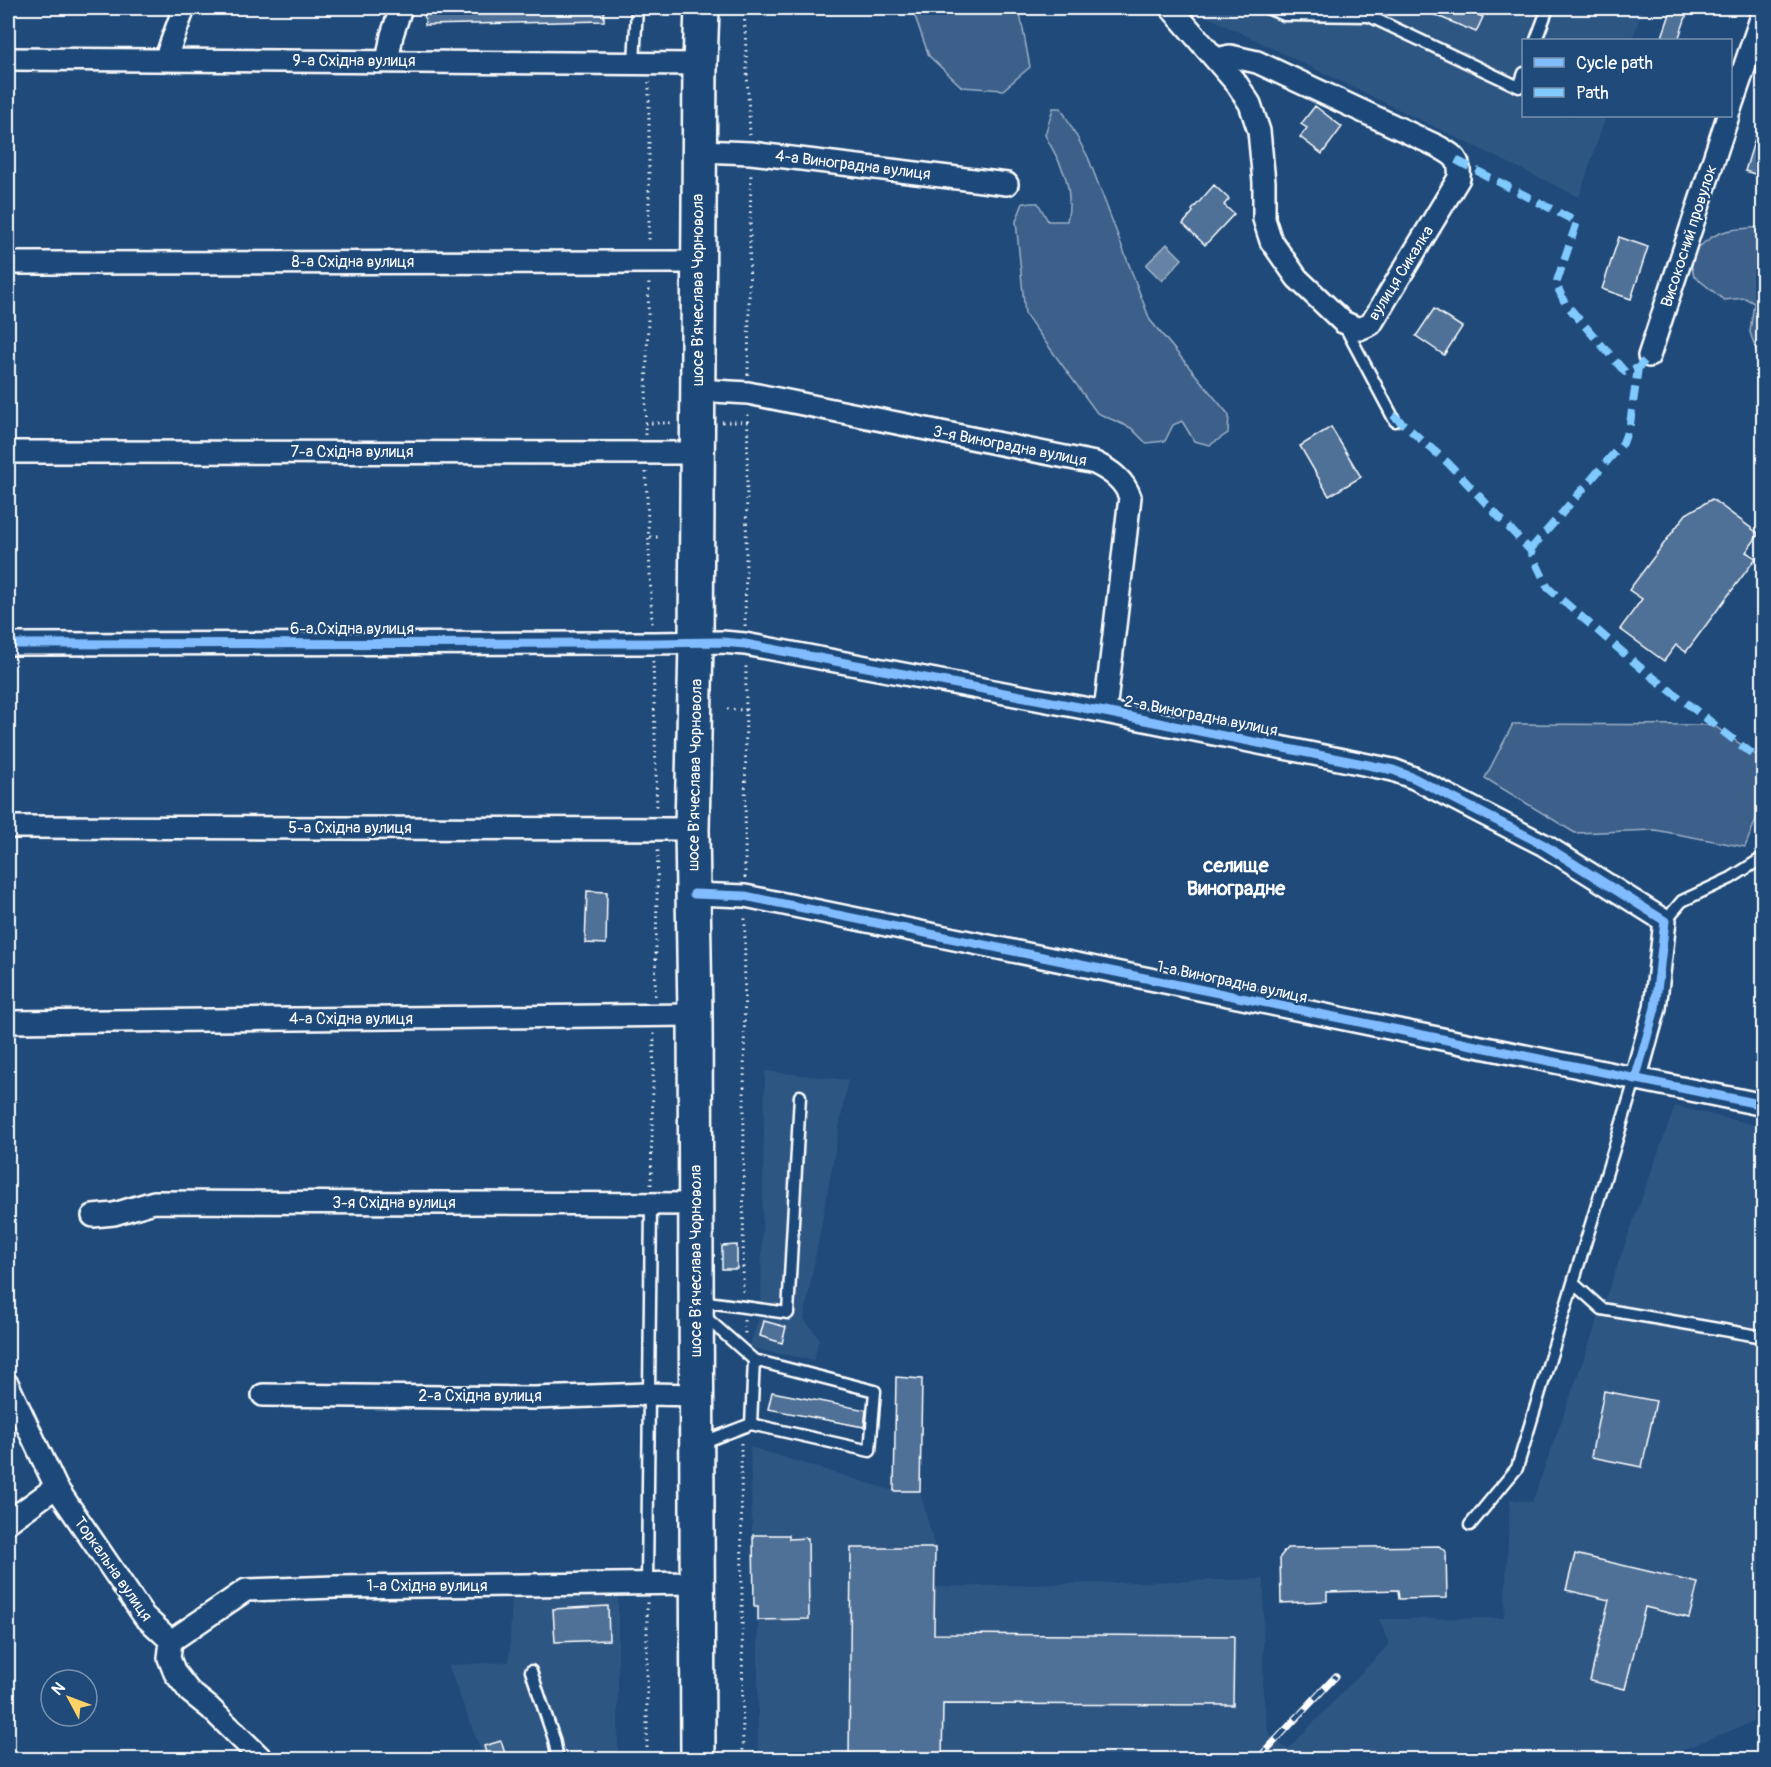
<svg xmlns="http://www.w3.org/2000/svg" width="1771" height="1767" font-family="Pangolin,sans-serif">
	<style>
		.built { fill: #2e5683 }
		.green { fill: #3c618b; stroke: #9eb0c5; stroke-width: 1.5 }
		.water { fill: #6583a4; stroke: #a3b5c8; stroke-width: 1.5 }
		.building { fill: #507197; stroke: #fff; stroke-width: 1.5 }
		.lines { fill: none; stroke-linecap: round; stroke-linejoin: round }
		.lane-casing { stroke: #fff; stroke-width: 15 }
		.street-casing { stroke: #fff; stroke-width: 26 }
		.primary-casing { stroke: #fff; stroke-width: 38 }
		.path { stroke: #fff; stroke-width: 3; stroke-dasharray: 1.5 4.5; stroke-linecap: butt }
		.lane { stroke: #1f4a7a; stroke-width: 10 }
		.street { stroke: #1f4a7a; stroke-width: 21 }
		.primary { stroke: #1f4a7a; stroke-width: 33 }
		.rail-casing { stroke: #fff; stroke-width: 7 }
		.rail { stroke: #1f4a7a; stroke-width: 4.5; stroke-dasharray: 14; stroke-linecap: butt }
		.quiet { stroke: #80caff; stroke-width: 8; stroke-dasharray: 15 8; stroke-linecap: butt }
		.cycleway-casing { stroke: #1f4a7a; stroke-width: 13 }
		.cycleway { stroke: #80bcff; stroke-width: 9 }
		.labels { text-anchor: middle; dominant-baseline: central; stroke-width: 4.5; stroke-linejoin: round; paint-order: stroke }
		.street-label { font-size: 16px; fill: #fff; stroke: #1f4a7a }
		.quarter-label { font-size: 20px; font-weight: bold; fill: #fff; stroke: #1f4a7a }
	</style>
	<rect width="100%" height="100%" fill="#1f4a7a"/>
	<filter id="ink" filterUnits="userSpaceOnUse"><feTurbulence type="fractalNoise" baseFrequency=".0167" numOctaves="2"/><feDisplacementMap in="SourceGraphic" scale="12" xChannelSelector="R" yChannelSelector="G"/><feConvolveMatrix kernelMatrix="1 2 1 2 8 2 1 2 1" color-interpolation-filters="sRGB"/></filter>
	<g filter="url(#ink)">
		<path class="built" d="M1189 8H1643L1632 40H1524V116H1606L1579 197Z
			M765 1071 848 1080 804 1319 819 1338 814 1360 749 1348 759 1318 761 1299Z
			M1675 1106 1763 1127V1718L1658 1759H758V1607L754 1606 750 1447 894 1491H920L935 1548V1587L1264 1579 1263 1692 1268 1732 1287 1750 1389 1644 1379 1619 1504 1618 1510 1499 1532 1502Z
			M618 1593V1759H484L448 1665 509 1662 512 1595Z"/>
		<path class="green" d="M912 8H1019L1030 67 1003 90 962 87 929 56Z
			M1053 108H1061L1088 157 1150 320 1229 415 1228 433 1210 445 1194 441 1182 421 1173 425 1165 441 1146 443 1131 428 1097 413 1025 314 1016 221 1023 203H1038L1048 221H1067C1075 185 1061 165 1045 135Z
			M1763 227V355L1757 353 1750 332 1754 303 1745 298 1724 300 1694 276 1689 257C1716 228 1726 230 1763 227Z
			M1513 724 1713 725 1763 760V802L1745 847 1655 830 1575 833 1485 778Z"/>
		<path class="water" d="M1167 244 1182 259 1162 281 1146 265Z"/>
		<path class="building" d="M424 8H604V21L425 25Z
			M1418 8H1482L1478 15 1483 17 1476 32Z
			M1672 8H1689L1678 40H1661Z
			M1315 106 1342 127 1322 154 1300 137 1307 128 1301 124Z
			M1760 122H1764V177L1745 171Z
			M1214 185 1229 199 1224 205 1234 214 1205 245 1183 224 1193 212 1192 210Z
			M1619 237 1648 247 1631 299 1602 289Z
			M1434 309 1462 327 1444 355 1416 336Z
			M1331 427 1361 477 1329 496 1300 446Z
			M1712 499 1759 534 1746 552 1756 558 1686 652 1676 645 1664 661 1620 629 1642 599 1629 590 1686 514Z
			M587 891 607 892 606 944 585 943Z
			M737 1245V1269H722V1246Z
			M764 1321 786 1327 782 1343 760 1336Z
			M896 1377 922 1379 920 1491H894Z
			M1604 1391 1656 1401 1642 1467 1591 1457Z
			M772 1392 866 1410 864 1427 768 1409Z
			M753 1535H789V1539L808 1538 809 1619 758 1620V1606H754Z
			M1439 1546 1446 1552 1447 1598 1399 1599 1398 1590 1327 1592V1601L1281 1603 1280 1557 1287 1548Z
			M851 1548H935L934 1634 1234 1636 1233 1705 943 1704 942 1760H849Z
			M1575 1554 1698 1583 1689 1618 1645 1607 1625 1689 1590 1681 1609 1600 1566 1590Z
			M608 1606 609 1640 555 1642 553 1609Z
			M501 1741 507 1760H488L484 1746Z"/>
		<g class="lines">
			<defs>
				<path id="lane" d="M1267 8 1284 15 1369 16 1519 87 1524 73
					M1536 40 1548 8
					M634 63 637 8
					M1344 325 1395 421
					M1665 921 1682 901 1731 878 1764 857
					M1635 1080 1573 1283 1602 1309 1764 1337
					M700 1301 788 1313 800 1096
					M751 1424 870 1451 875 1391 754 1360
					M701 1443 751 1424 754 1360 703 1315
					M1470 1525 1517 1468 1573 1283
					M647 1582 651 1205
					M531 1671 554 1739 558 1760"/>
				<path id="street" d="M1171 8 1237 84 1250 104 1259 131 1264 182V219L1271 241 1297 278 1343 322 1359 329 1371 324 1459 178C1461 158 1453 155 1437 146L1257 62 1230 56 1217 59
					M8 59 700 64
					M165 60 184 8
					M387 62 392 35 401 8
					M1730 109 1764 10
					M699 151 751 153 1007 184
					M8 263 699 262
					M1649 356 1728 116
					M697 390 748 393 1095 463C1111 471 1124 480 1130 497L1105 712
					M8 452 697 453
					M8 644 653 643 722 642 745 644 1105 712 1393 770 1414 778 1544 845 1665 921 1655 1008 1635 1080
					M8 827 692 829
					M694 894 745 896 1764 1105
					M8 1022 695 1015
					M93 1216 114 1214 154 1202 696 1204
					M8 1385 56 1487 144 1616 171 1641
					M263 1395 534 1398 648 1394 697 1395
					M8 1522 56 1487
					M171 1641 246 1590 336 1587 699 1583
					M171 1641 169 1658 175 1673 190 1692 210 1708 263 1760"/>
				<path id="primary" d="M698 1760 695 1015 692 829 696 642 700 64 702 8"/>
			</defs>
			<use href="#lane" class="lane-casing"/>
			<use href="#street" class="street-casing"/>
			<use href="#primary" class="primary-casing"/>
			<path class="path" d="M744 8 750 135
				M649 82V243
				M748 375 751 171
				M722 422H748
				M645 423H673
				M645 435 649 280
				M646 472 652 624
				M650 537H660
				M745 626 748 411
				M653 661 657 810
				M727 709 746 710
				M745 878 746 663
				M655 996 658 847
				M651 1185 654 1033
				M743 1292 745 915
				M744 1320 745 1334
				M741 1443 743 1760
				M647 1760V1602"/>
			<use href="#lane" class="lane"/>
			<use href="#street" class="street"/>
			<use href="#primary" class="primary"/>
			<defs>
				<path id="rail" d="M1257 1760 1336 1676"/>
			</defs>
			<use href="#rail" class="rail-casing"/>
			<use href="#rail" class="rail"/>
			<path class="quiet" d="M1456 160 1577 222 1556 284 1565 303 1625 372 1638 368 1649 356
				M1393 415 1448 463 1530 550 1548 588 1641 668 1764 763
				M1530 550 1623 443 1630 424 1638 368"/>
			<defs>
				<path id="cycleway" d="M8 644 653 643 722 642 745 644 1105 712 1393 770 1414 778 1544 845 1665 921 1655 1008 1635 1080
					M694 894 745 896 1764 1105"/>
			</defs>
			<use href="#cycleway" class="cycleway-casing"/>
			<use href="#cycleway" class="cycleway"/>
		</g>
	</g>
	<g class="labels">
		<g class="street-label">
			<text x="354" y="61">9-а Східна вулиця</text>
			<text transform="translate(853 165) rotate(7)">4-а Виноградна вулиця</text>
			<text transform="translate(1689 236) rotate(-72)">Високосний провулок</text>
			<text x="353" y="262">8-а Східна вулиця</text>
			<text transform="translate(1401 273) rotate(-58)">вулиця Сикалка</text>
			<text transform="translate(698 290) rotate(-90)">шосе В'ячеслава Чорновола</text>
			<text transform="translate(1010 446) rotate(11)">3-я Виноградна вулиця</text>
			<text x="352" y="452">7-а Східна вулиця</text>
			<text x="352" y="629">6-а Східна вулиця</text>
			<text transform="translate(1201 716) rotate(11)">2-а Виноградна вулиця</text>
			<text transform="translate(695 775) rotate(-89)">шосе В'ячеслава Чорновола</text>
			<text x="350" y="828">5-а Східна вулиця</text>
			<text transform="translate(1232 982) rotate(12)">1-а Виноградна вулиця</text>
			<text x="351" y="1019">4-а Східна вулиця</text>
			<text x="394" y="1203">3-я Східна вулиця</text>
			<text transform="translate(696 1261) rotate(-90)">шосе В'ячеслава Чорновола</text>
			<text x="480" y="1396">2-а Східна вулиця</text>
			<text transform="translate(113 1569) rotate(55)">Торкальна вулиця</text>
			<text x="427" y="1586">1-а Східна вулиця</text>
		</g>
		<g class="quarter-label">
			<text x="1236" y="865">селище<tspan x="1236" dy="23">Виноградне</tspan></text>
		</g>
	</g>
	<rect width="1771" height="1767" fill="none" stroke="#1f4a7a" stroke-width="30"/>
	<rect x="15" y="15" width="1741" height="1737" fill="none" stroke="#fff" stroke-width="2" filter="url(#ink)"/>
	<rect x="1522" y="39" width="210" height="78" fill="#1f4a7a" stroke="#7992af" stroke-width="1.5"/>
	<rect x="1534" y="58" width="30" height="9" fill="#80bcff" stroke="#7992af" stroke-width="1.5"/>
	<text x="1576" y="69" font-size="18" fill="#ffffff">Cycle path</text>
	<rect x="1534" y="88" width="30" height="9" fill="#80caff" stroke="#7992af" stroke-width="1.5"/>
	<text x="1576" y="99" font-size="18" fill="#ffffff">Path</text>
	<g transform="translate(69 1698) rotate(311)"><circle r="28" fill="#1f4a7a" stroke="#7992af" stroke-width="1.5"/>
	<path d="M0-4.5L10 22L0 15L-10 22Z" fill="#ffd166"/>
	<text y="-9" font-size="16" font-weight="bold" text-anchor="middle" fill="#ffffff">N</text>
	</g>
</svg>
